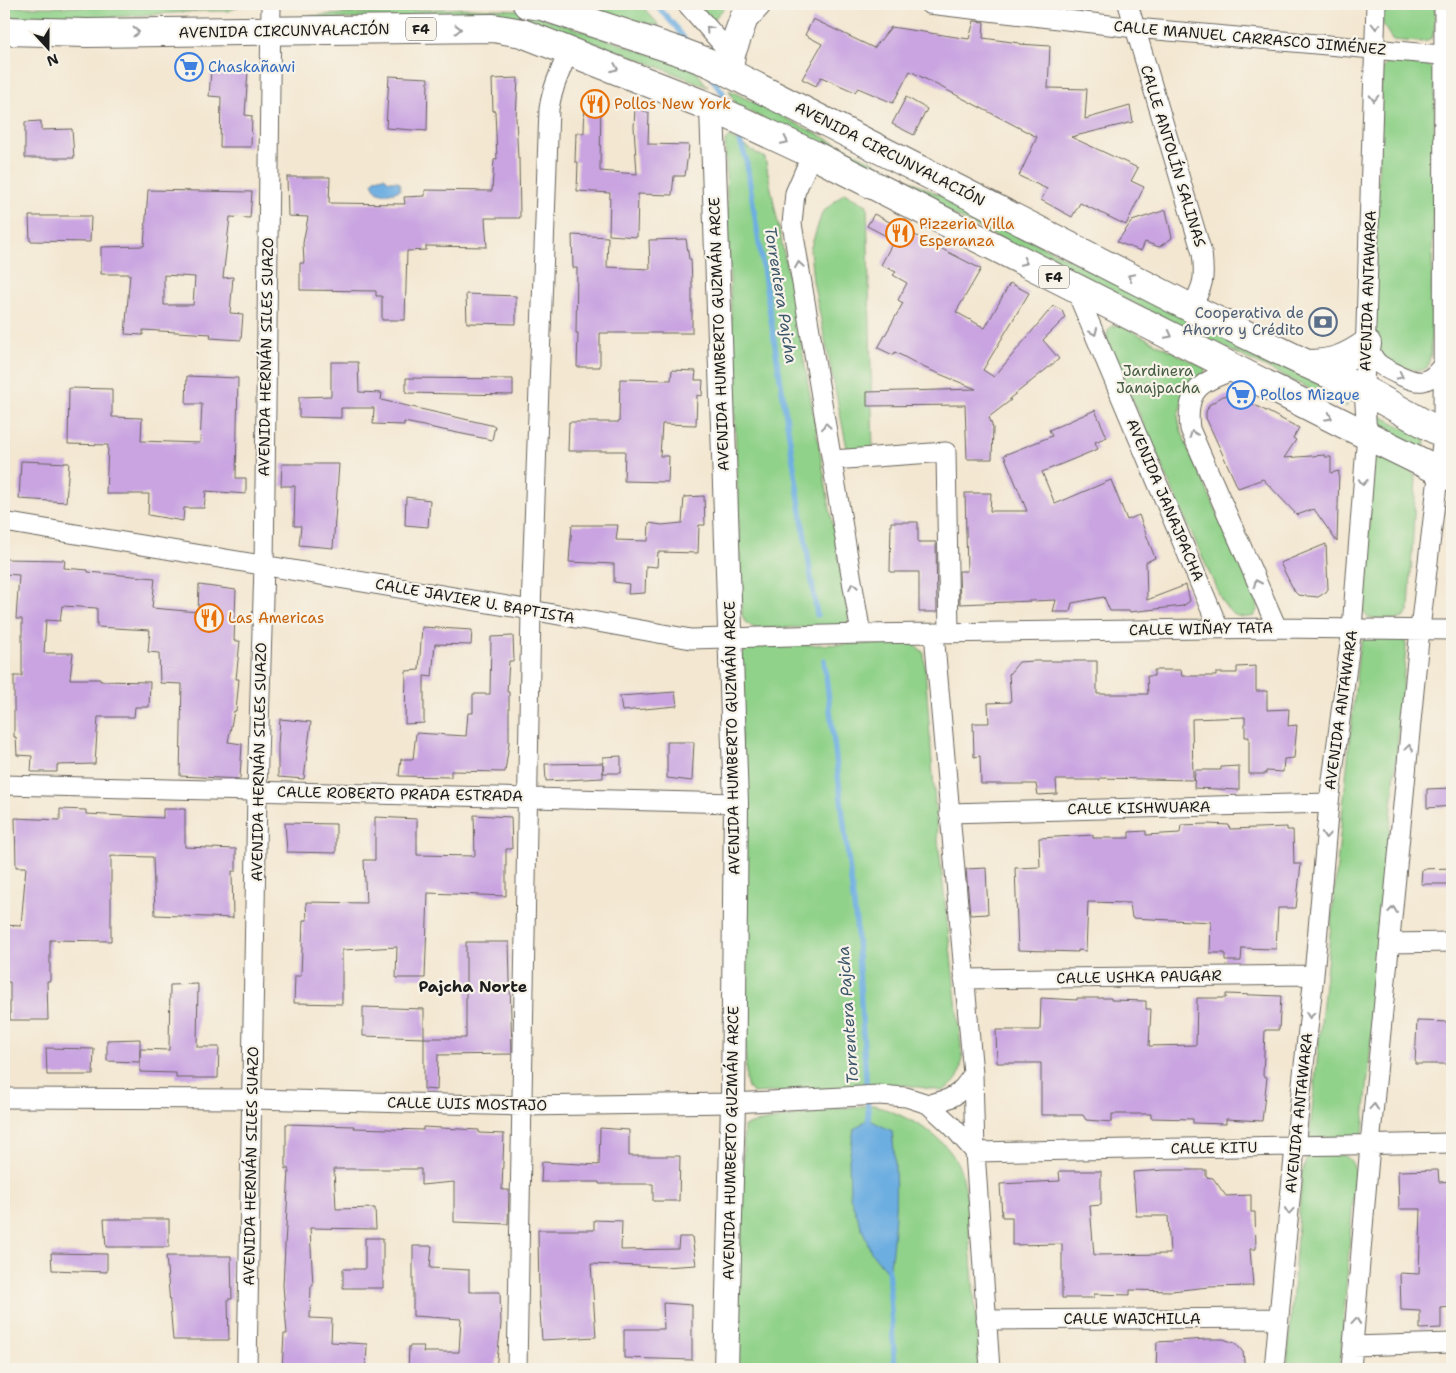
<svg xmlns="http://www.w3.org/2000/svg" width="1456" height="1373" font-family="'Shantell Sans',sans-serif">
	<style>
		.green { fill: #91d28a; stroke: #567753 }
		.water { fill: #6daee1; stroke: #44657e }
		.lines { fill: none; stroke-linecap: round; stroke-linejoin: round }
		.stream { stroke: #6daee1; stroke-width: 5.5 }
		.building { fill: #c9a4e1; fill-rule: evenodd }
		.minor-casing { stroke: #67635b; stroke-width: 21 }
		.major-casing { stroke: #67635b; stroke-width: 26 }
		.highway-casing { stroke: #67635b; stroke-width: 30 }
		.minor { stroke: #fff; stroke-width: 19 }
		.major { stroke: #fff; stroke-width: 24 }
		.highway { stroke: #fff; stroke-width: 28 }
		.oneway { stroke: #999 }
		.labels { text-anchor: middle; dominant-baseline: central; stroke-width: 4.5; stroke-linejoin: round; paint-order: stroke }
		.shield { fill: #f7f3e8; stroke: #5e5c59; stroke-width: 1 }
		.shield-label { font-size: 14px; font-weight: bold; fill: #1c1c1c }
		.street-label { font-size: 15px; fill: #1c1c1c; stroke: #f7f3e8 }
		.shop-label { font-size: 15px; fill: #366cbe; stroke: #f7f3e8; text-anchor: start }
		.food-label { font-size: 15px; fill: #c56008; stroke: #f7f3e8; text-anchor: start }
		.service-label { font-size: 15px; fill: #4e5e75; stroke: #f7f3e8; text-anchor: end }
		.park-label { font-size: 15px; fill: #455c42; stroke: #f7f3e8 }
		.water-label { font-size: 16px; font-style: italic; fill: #3c566b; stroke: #f7f3e8 }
		.neighbourhood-label { font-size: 16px; font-weight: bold; fill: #1c1c1c; stroke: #f7f3e8 }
	</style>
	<rect width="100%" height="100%" fill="#f7f3e8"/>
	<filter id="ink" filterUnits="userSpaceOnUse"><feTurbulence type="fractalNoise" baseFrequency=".02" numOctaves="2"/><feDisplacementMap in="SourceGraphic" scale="10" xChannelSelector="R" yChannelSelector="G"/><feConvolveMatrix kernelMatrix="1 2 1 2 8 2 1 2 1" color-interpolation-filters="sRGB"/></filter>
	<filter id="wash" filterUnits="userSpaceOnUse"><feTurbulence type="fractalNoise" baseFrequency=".0096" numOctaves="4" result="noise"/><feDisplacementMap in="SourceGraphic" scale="20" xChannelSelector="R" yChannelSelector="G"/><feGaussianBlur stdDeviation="1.12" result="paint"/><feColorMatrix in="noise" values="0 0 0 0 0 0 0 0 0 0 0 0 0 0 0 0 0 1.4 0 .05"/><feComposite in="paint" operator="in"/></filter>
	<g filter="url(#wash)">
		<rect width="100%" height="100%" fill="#f3e7d1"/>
		<path class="green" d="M579 4H640L660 26 626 19Z
			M696 4H728L712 21Z
			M1381 4H1435C1435 48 1435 43 1392 40L1383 24Z
			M4 7H238L228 11H200L87 19 4 17Z
			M471 8 521 10 694 69 708 87 624 53 521 19H297L304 16C360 14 415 9 471 8Z
			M1394 60C1409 61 1427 59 1435 73L1431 353 1427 368C1411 376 1380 358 1372 344L1382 70 1387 63Z
			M729 90 1347 398V407L987 232 736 105Z
			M729 137 765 158 797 320 849 618 847 622 841 627 754 628 745 622 742 615 725 141Z
			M844 193 867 205 873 451 854 453 847 448 813 281 810 250 822 213Z
			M1120 325 1205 368V372L1183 399 1178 416 1180 427 1188 449 1257 599 1258 608 1254 616C1236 621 1227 611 1220 597L1112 353C1108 343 1103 334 1112 326Z
			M1375 413 1426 439 1424 450 1374 424Z
			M1374 454 1412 472 1416 478 1409 609 1405 617 1397 620 1368 618 1363 611Z
			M1367 638H1400L1406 643V648L1363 1133 1361 1136 1311 1138 1310 1130 1359 650 1362 641Z
			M913 643 924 653 937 831 962 1054C961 1074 960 1081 942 1091L907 1085 753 1093 748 1088 746 1081 740 665 741 656 746 648 755 646Z
			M874 1105C906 1116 946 1134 960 1169 969 1192 968 1220 970 1244 973 1286 977 1327 980 1369H734L744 1126 755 1123 841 1108Z
			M1313 1154 1342 1155C1351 1158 1353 1163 1355 1172L1340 1369H1287L1302 1172 1307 1158Z"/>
		<path class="water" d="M384 177 389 181H396L400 183V190C388 194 377 197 372 183L375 179Z
			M868 1119 892 1131C898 1180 896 1225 889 1274L871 1252 850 1197 849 1160 854 1129Z"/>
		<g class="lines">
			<path class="stream" d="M655 4 675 26 688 44
				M710 76 723 93 727 104
				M735 127 746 159 817 615
				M824 660 856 922 869 1126
				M888 1267 895 1369"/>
		</g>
		<g id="blocks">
			<path class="building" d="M813 19 874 48 891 27 969 39 974 21 984 22 983 38 1019 43V44L1050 46 1048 88 1087 89 1085 119 1130 106 1133 122 1071 137 1138 168 1131 181 1144 187 1126 225 1080 203 1072 217 1041 200 1047 189 1019 176 1037 137 910 71 893 103 858 88 855 92 821 77 816 86 802 79 822 44 805 35Z
				M211 71H248L245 115 252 116 251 147H220L221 97 209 96Z
				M389 76 428 78 427 131 386 128Z
				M518 78 516 118 518 158H519L520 218H485L487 247 426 246V250L407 251 405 320H382V296H376V291L300 290V263H304L303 243 308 217 288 216 287 177H330L329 203 405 204 404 197 425 196V190L492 191 494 160 497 159 495 111H493L492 79Z
				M601 93 600 171 637 174 634 127 635 107 649 113 648 144 689 145 685 176H674L672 195 638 194 637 237 609 235 610 193 577 191 578 162H575L576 133H584L585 97Z
				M906 97 927 109 914 135 892 124Z
				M41 121V130L72 129 74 158H25V122Z
				M148 190 252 192 250 218 230 217 223 278 233 277 230 313 243 314 241 340 210 338 211 334 143 330V335L125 334 130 274H101V247L144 246ZM164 275 195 277 193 305H164Z
				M1166 210 1172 238 1159 247 1145 242 1141 251 1117 242 1132 221Z
				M874 214 981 269 956 312 985 328 1010 283 1029 293 983 370 994 377 1053 306 1062 310 1065 318 1043 340 1059 359 1009 399 1011 400 989 417 993 428 992 459H967L965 405 867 406V392L976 389 925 368 895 352 893 355 878 348 903 303 898 300 907 283 893 275 896 272 881 265 894 240 867 226Z
				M29 216H91L90 242 30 241Z
				M572 235 608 237 607 267 650 269 649 240 686 239 689 259H691L692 284V333H600V367H577L578 333H576L577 268H573Z
				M466 294 516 296V324L467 323Z
				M331 362H358L359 392 382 393 381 400 495 426 492 440 404 422V425L373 424 374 408H341V418L299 417V397L331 396Z
				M672 370 696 371 695 380H703L702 396 697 395 696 425 662 424 660 456H669L668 482 624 481 625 451H568L569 422H619L620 379 671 380Z
				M187 376 238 378 236 478H246V494L206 491 204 508H184L183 521 148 515 149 494H106L108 445 68 444 69 388 112 389V417L142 418 141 441 200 443 202 404H186Z
				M406 378 513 379V395L406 393Z
				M1231 395 1241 398 1299 428 1293 438 1296 440 1284 458 1325 455V457H1331V473L1339 471 1337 542 1314 509 1297 515 1263 479 1238 488 1206 418V412L1209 405 1223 396Z
				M1095 410 1107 437 1095 442 1098 449 1042 472 1055 504 1111 480 1127 520 1139 515 1155 558 1146 562 1147 600 1186 585 1190 601 1183 606 1130 612V611H1110L1104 597 1072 603 1070 612H1053L1056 600 960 604 959 571H967L965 493H991L990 511H1027L1004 455 1052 436 1049 430Z
				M21 461 69 463 66 502 19 499Z
				M282 464H339L333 548 299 545 301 526H294L295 486H281Z
				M704 496 705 525H699L698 553 658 552 657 567 646 566 645 593 628 594 629 584 614 582V564L569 562 572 525H618L616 540 648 541 649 523 662 525 682 523 684 497Z
				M406 497 430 500 428 527 405 525Z
				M891 522H918V542H936L937 612H919V572H890Z
				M1326 544 1328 589 1326 592 1318 597 1298 595 1295 592 1280 563Z
				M5 559 65 560 64 568 88 570V572L155 578 152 608 198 612 199 585 236 590 234 641H240L236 679H239L236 711H234L228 742 242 744 240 779 180 776 182 684 160 683 159 653 148 652 150 630 97 627V608L62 606 60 621 46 620 44 653H73L70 679H100V681L150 682 149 707H135L134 717H98L95 764 57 765V772H31L32 756 17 755 16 737H14V676H22V619H16L19 575 4 574Z
				M422 627 472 630 471 645 435 644 432 677 424 676V723L405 724 406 671 419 670Z
				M513 636 514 661H509L507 692H509V743L505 772 451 771V777L399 776 401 759H413L416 733 466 736 468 713H473V694H490L491 637Z
				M1033 661H1097V694H1148L1147 676H1154V670H1181L1182 676H1216V673H1237V667L1256 666V691H1267V710L1289 709 1288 726 1297 725 1294 758 1284 759 1283 772 1266 771V774H1249V737H1245V717L1192 719 1193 780 1100 778V780H1056L1057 794 1038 795 1036 784H981L980 756 974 757 973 723H989L988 703 1011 702 1009 674 1019 662Z
				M675 692 677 706 622 711 620 696Z
				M280 719 311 722 304 779 278 777V745Z
				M667 742H694L692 781 667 778Z
				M621 756V773H603V757Z
				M603 763V778L546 781 545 764Z
				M1239 766V790L1194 788 1195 770H1221V767Z
				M1452 788V806L1427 808V789Z
				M60 809 86 810V814L163 818V809H185V847L236 849V871H232L233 918 155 915 153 857 111 856V941L50 940V981H47L48 1020H10V982H4V925L21 926 26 867H16L15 818 60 820Z
				M474 815 511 817 512 849H506V896L428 893 425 978H396L397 947 342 950V1004L294 1003 295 976H301L303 920H307L306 902 366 903 364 860H375V817L417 819V855L475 856Z
				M285 823 336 824V853L287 852Z
				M1208 824 1229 825 1230 829 1287 827V830H1293L1294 864H1301L1296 908H1278L1276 949 1242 948 1241 961H1225V953H1210L1211 922 1132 918 1130 903 1088 902 1086 951 1078 950V952L1018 950 1015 868 1040 867 1039 838 1093 835V838H1129V832L1146 831V835L1180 833 1181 825Z
				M986 868 988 914 970 915 966 869Z
				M1452 868V884H1421L1422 869Z
				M466 942H509L512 1054 438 1055 437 1090 424 1089V1038H466Z
				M198 984 197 1047H219L218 1078H176V1073L140 1072V1049L169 1050 170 985Z
				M1226 994 1281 996 1279 1030H1265L1263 1076 1267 1077 1262 1121 1226 1119V1124L1193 1123V1119L1151 1118V1114H1112V1122L1086 1120 1083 1115H1041V1063H997L996 1030H1040L1041 998 1077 1000V998H1111V1000L1146 1001V1009H1151L1149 1046 1196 1045 1197 998H1226Z
				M363 1007 424 1009V1038L363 1036Z
				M1417 1021 1452 1022V1064H1415Z
				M140 1039V1062L107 1061V1040Z
				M46 1048 94 1049 93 1075H47Z
				M286 1124 354 1126V1128L423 1130V1127L479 1130V1133L504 1134 502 1190H509L508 1224 454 1222V1182L421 1185V1169H334L336 1209 375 1208 376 1229 310 1228 313 1286H311L310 1318 332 1319 331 1342 367 1344 366 1369H282L284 1334H287L283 1285 289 1169H286Z
				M600 1128 629 1130V1156H680L679 1201H653V1184H599V1182H541L542 1162 599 1165Z
				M1166 1170H1206V1177L1213 1178 1226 1196 1251 1195V1212H1255L1256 1249H1250L1253 1286 1209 1287 1171 1291 1130 1290V1295L1094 1294V1298H1062V1244L1012 1245V1217H1002L1000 1184 1060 1181 1059 1171H1101V1205L1090 1206 1094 1255 1170 1254 1168 1216H1136L1133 1172Z
				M1438 1170 1439 1182 1452 1181V1307L1441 1308V1328L1420 1329V1311L1401 1310 1400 1273 1419 1274 1421 1209H1399L1398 1171Z
				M104 1219H169V1247H106Z
				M594 1220 622 1221 621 1250 678 1249 679 1237H692L696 1265 664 1267 591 1264 596 1337 542 1340 539 1298 538 1230H594Z
				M365 1238H383V1288H343V1269H365Z
				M413 1246H432L430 1268 469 1270V1292H500L501 1324 496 1369H408L409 1346H424L423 1352H459L461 1319 413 1316Z
				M51 1253 107 1254V1272L52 1270Z
				M166 1256H231L232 1299H228L229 1340H173Z
				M663 1303 692 1305V1360L624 1358V1329H664Z
				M1208 1339H1223L1235 1343 1243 1352 1245 1369H1156L1157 1342Z"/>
		</g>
	</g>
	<g filter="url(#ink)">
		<use href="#blocks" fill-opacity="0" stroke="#67635b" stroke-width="1"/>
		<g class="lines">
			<defs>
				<path id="minor" d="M687 4 731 54
					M929 4 1135 28 1452 56
					M1128 4 1202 253C1205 278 1204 285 1191 308
					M812 154 795 193 792 224 861 634
					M1075 288 1219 629
					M1367 344C1375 364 1378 365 1397 374 1420 385 1429 385 1444 363
					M1237 369C1202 382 1185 387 1190 429L1277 628
					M832 460 946 452 949 633
					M4 522 531 610 691 639 861 634 1277 628 1452 630
					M934 633 973 1074 975 1152 990 1369
					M4 785 736 803
					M949 813 1329 803
					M1390 943 1452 942
					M964 979 1314 975
					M4 1098 253 1099 522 1106 733 1103 879 1095 906 1097 928 1104 952 1126 975 1152 1452 1143
					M928 1104C952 1100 960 1095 973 1074
					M986 1320 1279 1318
					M1353 1346 1452 1343
					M247 1369 257 791 264 566 271 4
					M517 1369 531 610 549 109C552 88 561 70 569 50
					M1274 1369 1295 1147 1314 975 1329 803 1352 628 1367 434 1364 390 1376 4
					M1351 1369 1370 1145 1420 629 1443 435 1444 4"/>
				<path id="major" d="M712 108 736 803 733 1103 726 1369"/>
				<path id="highway" d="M527 4 542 6 681 52 710 63 1191 308 1307 364 1364 390 1452 439
					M4 31 87 33 493 28 522 33 718 110 812 154 1340 422 1452 477
					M729 72 731 54 744 18 757 4
					M1307 364C1332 364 1346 359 1367 344"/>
			</defs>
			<use href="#minor" class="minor-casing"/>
			<use href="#major" class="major-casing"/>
			<use href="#highway" class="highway-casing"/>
			<use href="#minor" class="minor"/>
			<use href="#major" class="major"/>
			<use href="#highway" class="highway"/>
		</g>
		<defs><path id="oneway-chevron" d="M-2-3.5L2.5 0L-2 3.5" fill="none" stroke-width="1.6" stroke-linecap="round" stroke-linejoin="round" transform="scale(1.25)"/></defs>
		<g class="oneway">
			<use href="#oneway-chevron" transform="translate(1376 26) rotate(90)"/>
			<use href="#oneway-chevron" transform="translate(458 29) rotate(-1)"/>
			<use href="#oneway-chevron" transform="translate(709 29) rotate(-132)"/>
			<use href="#oneway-chevron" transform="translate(136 32)"/>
			<use href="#oneway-chevron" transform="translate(615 68) rotate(22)"/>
			<use href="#oneway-chevron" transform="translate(1374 98) rotate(92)"/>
			<use href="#oneway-chevron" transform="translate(785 141) rotate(26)"/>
			<use href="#oneway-chevron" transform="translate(1024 262) rotate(27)"/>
			<use href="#oneway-chevron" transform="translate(799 265) rotate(-99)"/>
			<use href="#oneway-chevron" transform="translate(1131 277) rotate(-153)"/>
			<use href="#oneway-chevron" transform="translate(1094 332) rotate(67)"/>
			<use href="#oneway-chevron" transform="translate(1169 335) rotate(27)"/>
			<use href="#oneway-chevron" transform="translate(1400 376) rotate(26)"/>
			<use href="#oneway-chevron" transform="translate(1329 417) rotate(27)"/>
			<use href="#oneway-chevron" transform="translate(826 426) rotate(-99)"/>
			<use href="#oneway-chevron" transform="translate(1193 434) rotate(-111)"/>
			<use href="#oneway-chevron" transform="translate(1363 482) rotate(94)"/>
			<use href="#oneway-chevron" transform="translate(1257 583) rotate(-114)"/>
			<use href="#oneway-chevron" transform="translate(853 586) rotate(-100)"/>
			<use href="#oneway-chevron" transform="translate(1409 748) rotate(-84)"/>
			<use href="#oneway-chevron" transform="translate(1326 835) rotate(95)"/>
			<use href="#oneway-chevron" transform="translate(1393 910) rotate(-84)"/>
			<use href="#oneway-chevron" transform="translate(1310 1015) rotate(96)"/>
			<use href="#oneway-chevron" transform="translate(1374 1107) rotate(-85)"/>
			<use href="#oneway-chevron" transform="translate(1289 1211) rotate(95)"/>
			<use href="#oneway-chevron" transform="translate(1356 1321) rotate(-85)"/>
		</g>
	</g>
	<defs>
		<symbol id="supermarket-ring" viewBox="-11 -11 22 22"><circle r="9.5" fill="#f7f3e8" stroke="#3f7fe0" stroke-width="1.5"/><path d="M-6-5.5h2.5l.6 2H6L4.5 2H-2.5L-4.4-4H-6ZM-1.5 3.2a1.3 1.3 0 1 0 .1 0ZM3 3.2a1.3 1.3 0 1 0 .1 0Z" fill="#3f7fe0"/></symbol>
		<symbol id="restaurant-ring" viewBox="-11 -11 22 22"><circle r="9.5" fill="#f7f3e8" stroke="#e8710a" stroke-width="1.5"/><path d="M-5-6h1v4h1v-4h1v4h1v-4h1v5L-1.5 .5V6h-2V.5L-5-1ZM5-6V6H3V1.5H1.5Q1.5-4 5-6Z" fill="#e8710a"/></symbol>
		<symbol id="bank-ring" viewBox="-11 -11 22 22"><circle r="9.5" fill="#f7f3e8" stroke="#5c6f8a" stroke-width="1.5"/><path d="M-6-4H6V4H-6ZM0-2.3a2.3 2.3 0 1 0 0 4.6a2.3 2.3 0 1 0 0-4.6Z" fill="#5c6f8a"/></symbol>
	</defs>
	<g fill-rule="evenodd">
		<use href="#supermarket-ring" x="173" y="51" width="32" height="32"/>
		<use href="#restaurant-ring" x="579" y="88" width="32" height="32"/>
		<use href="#restaurant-ring" x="884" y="217" width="32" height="32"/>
		<use href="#bank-ring" x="1307" y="306" width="32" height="32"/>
		<use href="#supermarket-ring" x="1225" y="379" width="32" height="32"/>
		<use href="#restaurant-ring" x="193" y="602" width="32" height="32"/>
	</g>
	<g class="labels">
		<g class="shield">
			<rect x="406" y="17.5" width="30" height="23" rx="4"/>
			<rect x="1039" y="265.5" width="30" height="23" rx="4"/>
		</g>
		<g class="shield-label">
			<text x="421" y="29">F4</text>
			<text x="1054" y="277">F4</text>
		</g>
		<g class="street-label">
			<text transform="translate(284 31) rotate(-1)">AVENIDA CIRCUNVALACIÓN</text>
			<text transform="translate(1250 38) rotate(5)">CALLE MANUEL CARRASCO JIMÉNEZ</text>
			<text transform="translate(890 154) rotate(27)">AVENIDA CIRCUNVALACIÓN</text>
			<text transform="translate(1173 156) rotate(73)">CALLE ANTOLÍN SALINAS</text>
			<text transform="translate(1368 291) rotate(-88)">AVENIDA ANTAWARA</text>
			<text transform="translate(719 334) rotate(-92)">AVENIDA HUMBERTO GUZMÁN ARCE</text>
			<text transform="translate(266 357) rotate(-89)">AVENIDA HERNÁN SILES SUAZO</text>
			<text transform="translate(1165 500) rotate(67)">AVENIDA JANAJPACHA</text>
			<text transform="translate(475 601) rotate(10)">CALLE JAVIER U. BAPTISTA</text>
			<text transform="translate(1201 629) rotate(-1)">CALLE WIÑAY TATA</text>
			<text transform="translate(1341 710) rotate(-82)">AVENIDA ANTAWARA</text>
			<text transform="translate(732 738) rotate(-91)">AVENIDA HUMBERTO GUZMÁN ARCE</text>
			<text transform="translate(259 762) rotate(-89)">AVENIDA HERNÁN SILES SUAZO</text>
			<text transform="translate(400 794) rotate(1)">CALLE ROBERTO PRADA ESTRADA</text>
			<text transform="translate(1139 808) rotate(-1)">CALLE KISHWUARA</text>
			<text transform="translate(1139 977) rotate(-1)">CALLE USHKA PAUGAR</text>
			<text transform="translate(467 1104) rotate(1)">CALLE LUIS MOSTAJO</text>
			<text transform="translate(1299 1113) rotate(-84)">AVENIDA ANTAWARA</text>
			<text transform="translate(731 1143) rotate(-89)">AVENIDA HUMBERTO GUZMÁN ARCE</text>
			<text transform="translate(1214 1148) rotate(-1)">CALLE KITU</text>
			<text transform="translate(251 1166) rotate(-89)">AVENIDA HERNÁN SILES SUAZO</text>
			<text x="1132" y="1319">CALLE WAJCHILLA</text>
		</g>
		<g class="shop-label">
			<text x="208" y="67">Chaskañawi</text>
			<text x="1260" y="395">Pollos Mizque</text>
		</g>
		<g class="food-label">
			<text x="614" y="104">Pollos New York</text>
			<text x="919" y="224">Pizzeria Villa<tspan x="919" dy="17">Esperanza</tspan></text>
			<text x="228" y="618">Las Americas</text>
		</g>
		<g class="service-label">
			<text x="1304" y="313">Cooperativa de<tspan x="1304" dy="17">Ahorro y Crédito</tspan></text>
		</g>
		<g class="park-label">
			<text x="1158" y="371">Jardinera<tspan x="1158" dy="17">Janajpacha</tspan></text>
		</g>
		<g class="water-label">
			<text transform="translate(781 295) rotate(81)">Torrentera Pajcha</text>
			<text transform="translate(848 1015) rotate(-94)">Torrentera Pajcha</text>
		</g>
		<g class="neighbourhood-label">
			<text x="473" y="986">Pajcha Norte</text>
		</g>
	</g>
	<rect width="1456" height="1373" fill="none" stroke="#f7f3e8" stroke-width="20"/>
	<g transform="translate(48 48) rotate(159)" stroke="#f7f3e8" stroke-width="4" paint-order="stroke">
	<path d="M0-4L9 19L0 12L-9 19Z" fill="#1c1c1c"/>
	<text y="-8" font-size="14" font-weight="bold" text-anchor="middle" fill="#1c1c1c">N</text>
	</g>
</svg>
